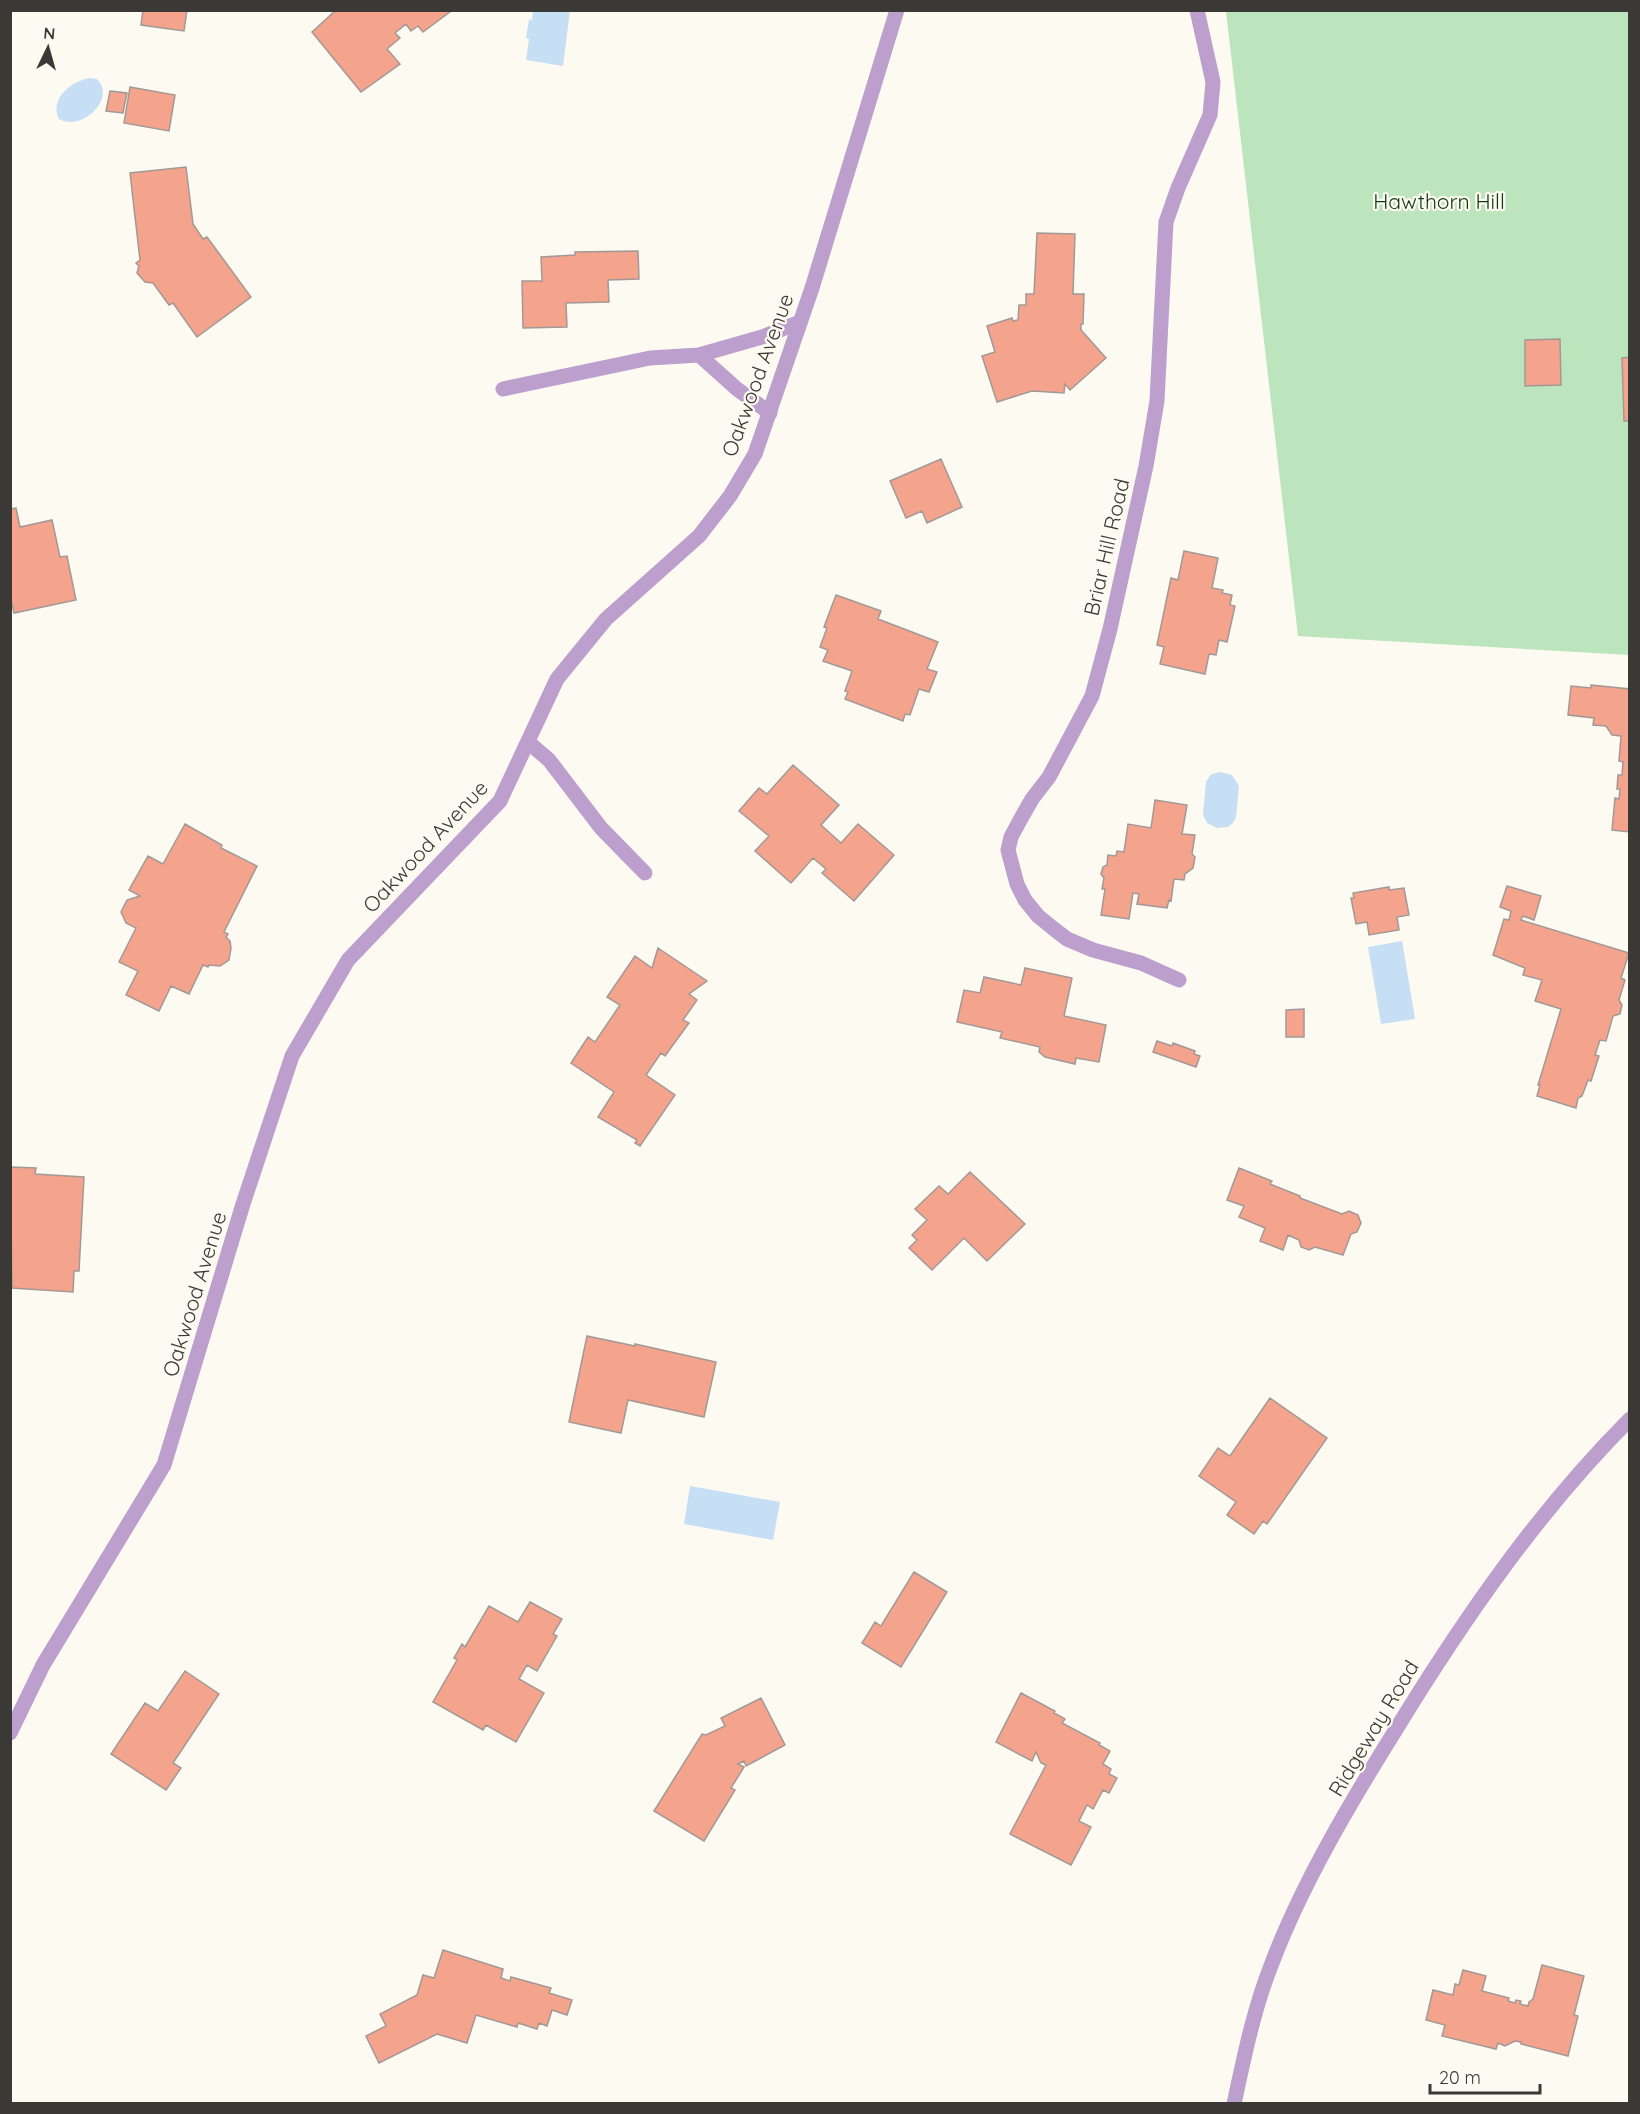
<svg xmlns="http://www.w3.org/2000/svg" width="1640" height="2114" font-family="Quicksand,sans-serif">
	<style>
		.green { fill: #bce5bd }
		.water { fill: #c6dff5 }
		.building { fill: #f4a38c; stroke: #a29996; stroke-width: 1.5 }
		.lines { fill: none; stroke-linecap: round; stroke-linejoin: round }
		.service { stroke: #bd9fcd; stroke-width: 15 }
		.minor { stroke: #bd9fcd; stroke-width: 15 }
		.labels { text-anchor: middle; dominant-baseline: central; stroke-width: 4.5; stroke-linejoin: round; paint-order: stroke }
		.park-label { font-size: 21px; fill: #0f3a14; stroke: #fdfaf1 }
		.street-label { font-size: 21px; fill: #3a3935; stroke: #fdfaf1 }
	</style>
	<rect width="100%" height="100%" fill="#fdfaf1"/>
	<path class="green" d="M1226 11H1629V655L1298 636Z"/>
	<path class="water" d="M533 11H570L563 66 526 60 529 39 526 38 529 19 532 20Z
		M90 78 97 79C117 99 81 132 59 119 49 99 71 81 90 78Z
		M1221 772 1232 775 1239 786 1236 817 1233 823 1228 827 1217 828 1207 823 1203 815 1206 782 1211 774Z
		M1402 941 1415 1019 1381 1024 1368 947Z
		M690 1486 780 1502 773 1540 684 1524Z"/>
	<path class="building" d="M143 10H187L184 31 141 25Z
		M336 10H451V11L423 32 418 26 411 31 406 24 395 33 400 38 387 49 400 64 361 92 312 32Z
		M130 87 175 95 169 131 124 123Z
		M110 91 127 93 123 113 106 111Z
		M186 167 193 224 203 239 207 237 251 297 197 337 173 303 169 305 153 283 145 282 137 273 139 266 136 263 140 260 130 173Z
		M1037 233 1075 234 1073 294H1084L1083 324H1081V330L1106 358 1070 390 1065 384 1064 393 1032 391 997 402 982 356 995 352 987 326 1012 318 1013 321 1018 320 1019 305H1026V294H1034Z
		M638 251 639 279 608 280 609 302 566 303 567 327 523 328 522 281H542L541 257 575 255V252Z
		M1560 339 1561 385 1525 386V340Z
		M1630 357V421H1624L1622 358Z
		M941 459 962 507 927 523 922 511 906 518 890 481Z
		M16 508 20 527 52 520 60 557 67 556 76 600 14 613 10 596V509Z
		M1184 551 1218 558 1212 588 1223 590 1222 593 1232 595 1230 605 1235 606 1227 642 1219 640 1216 655 1209 654 1205 674 1160 664 1164 647 1157 645 1171 578 1178 580Z
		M836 595 881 611 878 619 938 642 927 669 937 672 929 692 919 689 910 715 905 714 903 721 845 699 848 692 845 691 852 671 823 661 828 650 820 647 827 628 824 627Z
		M1591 685 1630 689V832L1612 830 1615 798 1619 799 1620 789H1617L1618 775H1622L1623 762 1619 761 1621 736 1612 735 1606 726 1593 725 1594 718 1568 715 1571 686 1591 688Z
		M793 765 839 805 821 825 841 843 858 824 894 855 854 901 822 873 826 869 813 858 791 883 755 851 769 836 739 811 759 788 767 794Z
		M1155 800 1187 805 1182 834 1195 835 1192 854 1195 857 1193 868 1185 874 1184 880 1174 879 1171 901 1169 900 1167 908 1137 904 1139 894 1133 893 1129 919 1101 915 1105 889H1102L1104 878 1101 874 1103 867 1107 865 1108 855 1116 856 1117 851 1124 852 1128 824 1151 828Z
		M185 824 222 845 221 848 257 866 224 932 228 934 226 937 230 941 231 948 229 960 220 966 209 965 208 967 203 965 189 994 171 986 159 1011 126 995 138 971 119 962 136 928 126 923 121 912 127 900 140 896 129 890 148 856 163 864Z
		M1507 886 1541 896 1534 920 1523 916 1521 920 1629 953 1621 978 1625 980 1619 1000 1622 1005 1620 1014 1613 1016 1606 1041 1600 1040 1595 1055 1599 1056 1591 1081 1588 1080 1582 1096 1578 1098 1576 1108 1537 1096 1540 1085H1538L1561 1009 1535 1001 1542 980 1523 975 1525 968 1493 955 1504 919 1509 920 1511 911 1500 907Z
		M1389 887V890L1404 888 1409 915 1397 917 1399 930 1369 935 1367 922 1356 924 1351 898H1354L1353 893Z
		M658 948 707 981 689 994 697 1000 683 1020 689 1023 665 1056 661 1053 646 1075 675 1095 640 1146 635 1143 637 1140 598 1117 614 1092 571 1063 588 1037 595 1042 620 1005 607 997 635 956 652 968Z
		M1025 968 1072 978 1064 1016 1106 1025 1099 1062 1076 1058 1075 1064 1045 1057 1039 1052 1040 1047 1000 1038 1002 1032 957 1022 964 990 980 993 984 977 1021 985Z
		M1304 1009V1037H1286V1010Z
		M1157 1041 1172 1046 1173 1043 1195 1051 1194 1054 1200 1056 1196 1067 1153 1052Z
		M10 1167 36 1168 35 1174 84 1177 79 1271H74L73 1292 12 1288Z
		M1239 1168 1272 1181 1270 1184 1300 1196V1198L1342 1214 1349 1211 1358 1215 1361 1223 1357 1232 1351 1234 1343 1255 1315 1247 1309 1250 1301 1247 1299 1240 1288 1235 1283 1250 1260 1241 1265 1228 1239 1217 1244 1206 1227 1200Z
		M970 1172 1025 1224 987 1261 964 1238 932 1270 909 1248 917 1240 912 1235 927 1220 915 1209 939 1186 948 1194Z
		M587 1336 635 1346V1344L716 1362 704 1417 628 1400 621 1433 569 1422Z
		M1270 1398 1327 1438 1267 1524 1263 1521 1254 1534 1227 1515 1236 1502 1199 1476 1218 1448 1230 1456Z
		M914 1572 947 1592 901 1667 862 1643 875 1622 881 1626Z
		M530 1602 562 1619 553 1634 557 1636 537 1671 527 1665 519 1679 544 1693 516 1742 486 1725 483 1730 433 1702 457 1660 454 1658 462 1644 465 1647 489 1606 518 1622Z
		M185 1671 219 1694 173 1763 181 1768 166 1790 111 1754 145 1703 158 1711Z
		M1021 1693 1055 1711 1054 1713 1065 1719 1062 1723 1100 1743 1099 1745 1110 1751 1103 1764 1111 1769 1109 1774 1117 1778 1109 1793 1103 1790 1093 1809 1087 1805 1079 1821 1091 1827 1071 1865 1010 1834 1046 1765 1041 1763 1036 1752 1032 1761 996 1742Z
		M761 1698 785 1745 746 1766 744 1761 738 1764 744 1767 731 1788 735 1790 704 1841 654 1811 702 1734 706 1735 725 1726 721 1718Z
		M443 1950 503 1969 501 1978 510 1981 511 1977 551 1988 549 1993 572 2000 567 2015 552 2010 547 2026 539 2023 537 2029 518 2023 517 2027 476 2015 467 2043 437 2034 379 2063 366 2036 386 2026 380 2014 417 1995 423 1975 434 1978Z
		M1542 1965 1584 1976 1574 2015 1578 2016 1568 2056 1521 2044V2042L1515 2041 1505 2046 1498 2043 1496 2049 1442 2036 1445 2025 1426 2020 1433 1990 1453 1995 1455 1984 1459 1985 1463 1970 1486 1976 1482 1991 1509 1998 1508 2001 1515 2003 1516 2000 1521 2001 1520 2004 1528 2006 1529 2002 1533 1999Z"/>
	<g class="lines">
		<path class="service" d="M699 355 737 389 770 413
			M503 389 650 358 699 355 762 337 800 322
			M528 742 549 760 601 828 645 873"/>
		<path class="minor" d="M1179 980 1141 963 1093 950 1067 939 1054 929 1038 916 1025 900 1017 884 1008 850 1011 837 1019 822 1032 799 1049 777 1092 696 1110 629 1146 466 1157 401 1166 222 1178 188 1210 115 1213 82 1197 10
			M10 1733 43 1665 164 1465 243 1204 292 1056 348 960 500 801 557 679 606 619 699 536 730 496 755 454 812 288 897 10
			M1234 2104C1244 2057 1254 2008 1272 1963 1302 1884 1350 1803 1395 1731 1463 1620 1538 1511 1630 1419"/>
	</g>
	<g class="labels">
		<g class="park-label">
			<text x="1439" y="201">Hawthorn Hill</text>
		</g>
		<g class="street-label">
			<text transform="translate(757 375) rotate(-70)">Oakwood Avenue</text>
			<text transform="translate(1106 547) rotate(-77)">Briar Hill Road</text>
			<text transform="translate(425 846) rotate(-47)">Oakwood Avenue</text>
			<text transform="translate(194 1294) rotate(-73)">Oakwood Avenue</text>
			<text transform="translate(1373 1728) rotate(-59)">Ridgeway Road</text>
		</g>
	</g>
	<rect width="1640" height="2114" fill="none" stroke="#3a3935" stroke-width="24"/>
	<g transform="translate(48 48) rotate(5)" stroke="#fdfaf1" stroke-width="4.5" paint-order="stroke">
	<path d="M0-4.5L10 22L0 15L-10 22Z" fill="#3a3935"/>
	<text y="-9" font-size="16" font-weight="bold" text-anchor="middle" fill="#3a3935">N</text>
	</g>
	<path d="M1430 2084v9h110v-9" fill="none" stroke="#3a3935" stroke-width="3"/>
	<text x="1439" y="2084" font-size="18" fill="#3a3935" stroke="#fdfaf1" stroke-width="4.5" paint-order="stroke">20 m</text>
</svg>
